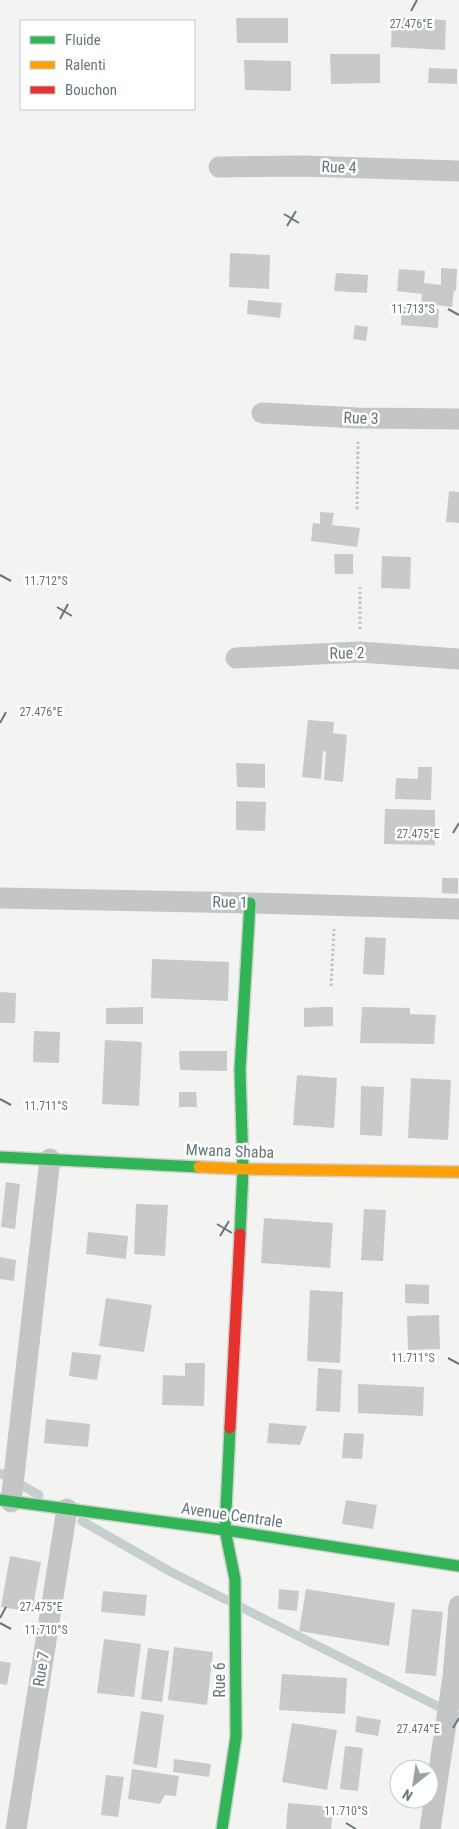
<svg xmlns="http://www.w3.org/2000/svg" width="459" height="1829" font-family="'Roboto Condensed',sans-serif">
	<style>
		.lines { fill: none; stroke-linecap: round; stroke-linejoin: round }
		.stream { stroke: #c6cfd0; stroke-width: 9 }
		.building { fill: #c8caca }
		.fast-casing { stroke: #cecfcf; stroke-width: 14 }
		.slow-casing { stroke: #cecfcf; stroke-width: 14 }
		.jam-casing { stroke: #cecfcf; stroke-width: 14 }
		.path { stroke: #c2c3c3; stroke-width: 3; stroke-dasharray: 2.5 2.5; stroke-linecap: butt }
		.street { stroke: #c3c5c6; stroke-width: 21 }
		.fast { stroke: #30b455; stroke-width: 11 }
		.slow { stroke: #ff9f0a; stroke-width: 11 }
		.jam { stroke: #e5322d; stroke-width: 11 }
		.ticks { fill: none; stroke: #67777e; stroke-width: 2 }
		.labels { text-anchor: middle; dominant-baseline: central; stroke-width: 5; stroke-linejoin: round; paint-order: stroke }
		.street-label { font-size: 16px; fill: #67777e; stroke: #fff }
		.ticks-label { font-size: 12px; text-anchor: middle; fill: #67777e; stroke: #fff; stroke-width: 5; stroke-linejoin: round; paint-order: stroke }
	</style>
	<rect width="100%" height="100%" fill="#f3f3f2"/>
	<g class="lines">
		<path class="stream" d="M0 1473 39 1495
			M82 1521 171 1572 459 1717"/>
	</g>
	<path class="building" d="M392 17 446 20 445 50 391 47Z
		M236 18H288V43H237Z
		M330 54H380V83L331 84Z
		M244 60 291 61V91L245 90Z
		M429 68 457 69V84L428 83Z
		M230 253 270 255 269 289 229 287Z
		M441 268 457 269 456 291 454 290 452 307 421 303 422 294 397 291 399 269 425 271 424 283 441 285Z
		M336 273 368 275 367 293 334 291Z
		M248 300 282 303 280 318 247 314Z
		M402 306 439 309 438 328 401 325Z
		M355 325 368 327 366 341 353 339Z
		M449 491 459 492V523L446 522Z
		M320 512 334 513 332 525 360 528 357 547 311 541 313 523 320 524Z
		M334 554H353V574H335Z
		M382 556 411 557 410 589 381 588Z
		M308 720 334 722 333 733 347 735 343 782 324 780 326 752 323 751 321 779 302 777Z
		M236 763 265 764V788L237 787Z
		M418 767H432L431 800 395 799 396 778 418 779Z
		M236 801 266 802 265 831 236 830Z
		M385 809 435 810V845L384 844Z
		M442 878H458V894L442 893Z
		M365 937 386 938 384 975 363 974Z
		M152 959 229 962 228 1001 151 998Z
		M0 992 16 993 15 1023H0Z
		M143 1007V1024H106V1008Z
		M322 1007H333V1026L304 1027V1008Z
		M362 1007 410 1008V1014L436 1015 434 1044 360 1043Z
		M34 1031 60 1032 59 1063 33 1062Z
		M105 1040 142 1042 139 1106 102 1104Z
		M179 1051H227V1071L180 1070Z
		M297 1075 337 1078 334 1128 293 1125Z
		M411 1078 451 1080 448 1140 408 1138Z
		M361 1086 384 1087 382 1136 360 1135Z
		M179 1092H196L197 1107H179Z
		M6 1182 20 1184 15 1229 1 1227Z
		M136 1204 168 1205 165 1256 134 1254Z
		M364 1209 386 1210 383 1261 361 1260Z
		M264 1218 333 1223 330 1268 261 1263Z
		M88 1232 128 1236 126 1259 86 1254Z
		M0 1257 16 1260 14 1281 0 1279Z
		M405 1284 429 1285V1304L405 1303Z
		M310 1290 343 1292 340 1363 307 1361Z
		M106 1298 152 1305 144 1352 99 1346Z
		M439 1315 440 1349 408 1350 407 1316Z
		M72 1352 101 1355 97 1380 69 1376Z
		M185 1363H205L204 1406 162 1405 163 1375 185 1376Z
		M318 1368 342 1370 340 1412 316 1411Z
		M358 1384 424 1387 423 1416 358 1413Z
		M46 1419 90 1424 88 1447 44 1443Z
		M269 1423 307 1426 300 1445 267 1443Z
		M344 1433 364 1434 362 1459 342 1458Z
		M346 1500 377 1505 373 1529 342 1524Z
		M10 1556 41 1562 32 1612 1 1607Z
		M279 1589 299 1591 297 1611 278 1609Z
		M306 1589 395 1603 389 1646 299 1631Z
		M103 1591 147 1595 145 1616 101 1612Z
		M412 1609 443 1612 436 1676 405 1673Z
		M104 1639 141 1644 134 1697 97 1693Z
		M174 1647 213 1652 207 1705 168 1700Z
		M148 1648 169 1651 162 1702 141 1699Z
		M0 1661 11 1663 7 1685 0 1684Z
		M282 1674 347 1678 345 1714 279 1710Z
		M141 1711 164 1715 157 1768 133 1764Z
		M357 1716 381 1720 378 1736 355 1732Z
		M292 1723 337 1730 327 1790 282 1782Z
		M345 1746 363 1748 358 1791 340 1789Z
		M174 1759 211 1764 209 1777 173 1772Z
		M132 1769 179 1776 176 1796 165 1795 160 1804 128 1799Z
		M106 1775 124 1777 118 1817 101 1815Z
		M288 1803 333 1807 331 1829H286Z"/>
	<g class="lines">
		<defs>
			<path id="fast" d="M0 1157 199 1167
				M240 1234 243 1169 240 1070 250 903
				M0 1500 225 1530 459 1566
				M222 1829 236 1737 235 1579 225 1530 230 1428"/>
			<path id="slow" d="M199 1167 243 1169 459 1172"/>
			<path id="jam" d="M230 1428 240 1234"/>
		</defs>
		<use href="#fast" class="fast-casing"/>
		<use href="#slow" class="slow-casing"/>
		<use href="#jam" class="jam-casing"/>
		<path class="path" d="M357 509 358 442
			M360 629V587
			M331 986 334 929"/>
		<path class="street" d="M219 167 304 166 459 171
			M262 413 358 418 459 419
			M236 658 360 652 459 659
			M0 898 250 903 459 909
			M11 1502 50 1159
			M16 1829 67 1509
			M430 1829 453 1677 459 1606"/>
		<use href="#fast" class="fast"/>
		<use href="#slow" class="slow"/>
		<use href="#jam" class="jam"/>
	</g>
	<path class="ticks" d="M411 11 417 0M284 214 299 223M287 226 296 211M448 309 459 315M0 575 11 581M57 607 72 616M60 619 68 604M0 723 6 712M453 833 459 823M0 1099 11 1105M217 1224 232 1233M220 1236 229 1221M448 1358 459 1364M0 1618 6 1607M0 1623 11 1629M453 1728 459 1718M346 1823 356 1829"/>
	<g class="labels">
		<g class="street-label">
			<text transform="translate(339 167) rotate(2)">Rue 4</text>
			<text transform="translate(361 418) rotate(2)">Rue 3</text>
			<text transform="translate(347 653) rotate(-1)">Rue 2</text>
			<text transform="translate(230 902) rotate(1)">Rue 1</text>
			<text transform="translate(230 1151) rotate(2)">Mwana Shaba</text>
			<text transform="translate(232 1515) rotate(8)">Avenue Centrale</text>
			<text transform="translate(41 1669) rotate(-81)">Rue 7</text>
			<text transform="translate(219 1680) rotate(-90)">Rue 6</text>
		</g>
	</g>
	<g class="ticks-label">
		<text x="411" y="28">27.476°E</text>
		<text x="413" y="313">11.713°S</text>
		<text x="46" y="585">11.712°S</text>
		<text x="41" y="716">27.476°E</text>
		<text x="418" y="838">27.475°E</text>
		<text x="46" y="1110">11.711°S</text>
		<text x="413" y="1362">11.711°S</text>
		<text x="41" y="1611">27.475°E</text>
		<text x="46" y="1634">11.710°S</text>
		<text x="418" y="1733">27.474°E</text>
		<text x="346" y="1815">11.710°S</text>
	</g>
	<rect x="20" y="20" width="175" height="90" fill="#ffffff" stroke="#c2c9cb"/>
	<rect x="30" y="36" width="25" height="8" fill="#30b455" stroke="#c2c9cb"/>
	<text x="65" y="45" font-size="15" fill="#67777e">Fluide</text>
	<rect x="30" y="61" width="25" height="8" fill="#ff9f0a" stroke="#c2c9cb"/>
	<text x="65" y="70" font-size="15" fill="#67777e">Ralenti</text>
	<rect x="30" y="86" width="25" height="8" fill="#e5322d" stroke="#c2c9cb"/>
	<text x="65" y="95" font-size="15" fill="#67777e">Bouchon</text>
	<g transform="translate(414 1784) rotate(210)"><circle r="24" fill="#ffffff" stroke="#c2c9cb"/>
	<path d="M0-4L9 19L0 12L-9 19Z" fill="#98a2a7"/>
	<text y="-8" font-size="14" font-weight="bold" text-anchor="middle" fill="#67777e">N</text>
	</g>
</svg>
